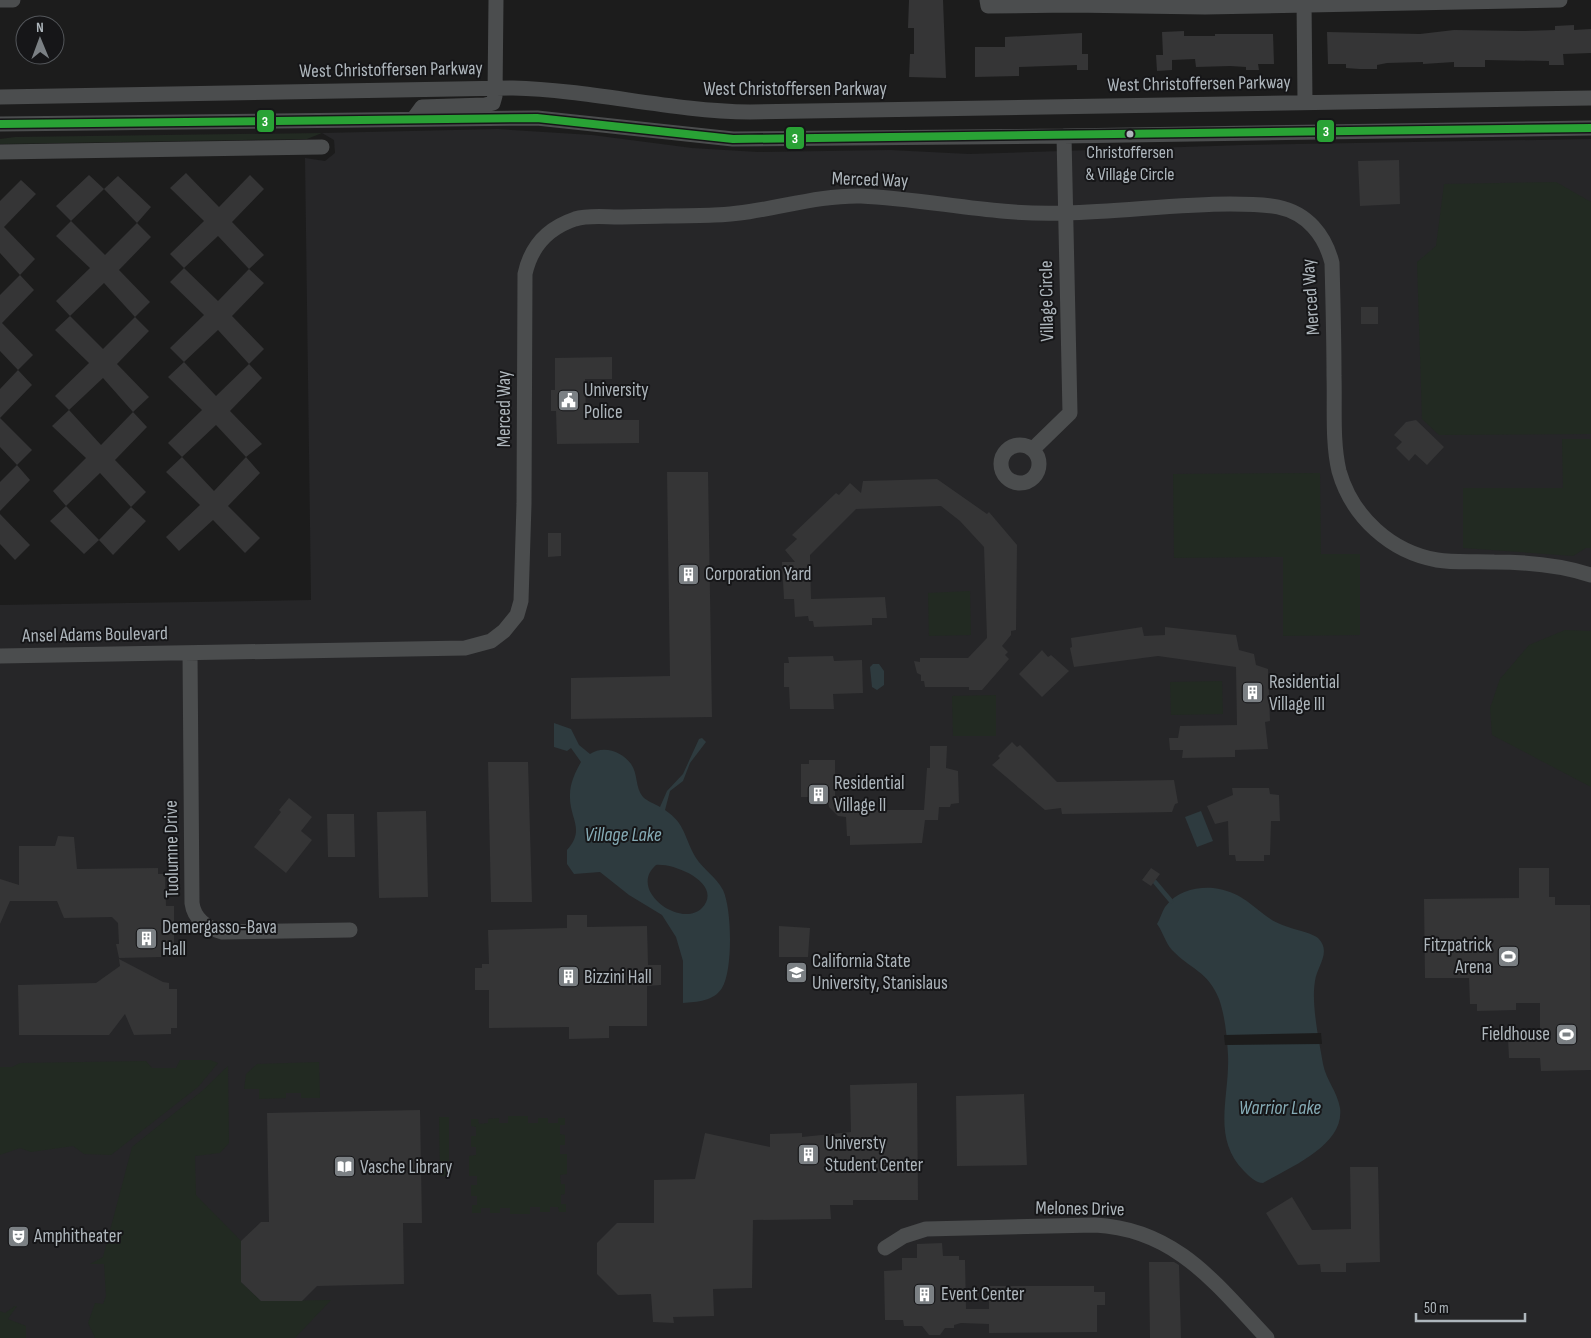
<svg xmlns="http://www.w3.org/2000/svg" width="1591" height="1338" font-family="'Sofia Sans Condensed',sans-serif">
	<style>
		.built { fill: #262628 }
		.green { fill: #222a22 }
		.water { fill: #2e3b3f; fill-rule: evenodd }
		.pier { fill: #1c1c1c }
		.lines { fill: none; stroke-linecap: round; stroke-linejoin: round }
		.stream { stroke: #2e3b3f; stroke-width: 4.5 }
		.building { fill: #353536 }
		.minor { stroke: #4b4d4e; stroke-width: 15 }
		.bus-1-casing { stroke: #161618; stroke-width: 11 }
		.bus-1 { stroke: #29a235; stroke-width: 8 }
		.bus-dot { fill: #aeb6bc; stroke: #161618; stroke-width: 2 }
		.labels { text-anchor: middle; dominant-baseline: central; stroke-width: 4; stroke-linejoin: round; paint-order: stroke }
		.bus-label { font-size: 18px; fill: #aeb6bc; stroke: #161618 }
		.street-label { font-size: 19px; fill: #aeb6bc; stroke: #161618 }
		.poi-label { font-size: 19px; fill: #aeb6bc; stroke: #161618; text-anchor: start }
		.water-label { font-size: 20px; font-style: italic; fill: #86acb6; stroke: #161618 }
		.line-badge { stroke: #161618; stroke-width: 2 }
		.badge-label { font-size: 14px; text-anchor: middle; font-weight: bold; fill: #fff }
	</style>
	<rect width="100%" height="100%" fill="#1c1c1c"/>
	<path class="built" d="M498 129 592 135 692 148 758 152 890 150 969 154 1244 145 1591 139V1338H0V605L311 600 305 158 325 161 335 153 334 140 322 133Z"/>
	<path class="green" d="M322 133 307 139 0 144V139L15 137Z
		M1556 182 1591 202V434L1439 435 1422 419 1417 262 1436 246 1444 184Z
		M1562 439H1591V548H1586L1573 556 1463 548V488H1563Z
		M1320 473 1321 554H1360V635L1283 636V557L1174 558 1173 474Z
		M970 591 971 635 929 636 928 593Z
		M1565 630 1591 631V787L1492 735 1490 708 1500 679 1529 645Z
		M1222 681 1223 714 1171 715 1170 682Z
		M996 695V736H953L952 696Z
		M180 1060H210L218 1063 198 1087 111 1155 84 1154 73 1146 31 1152 20 1148 0 1155V1067H12L20 1063 146 1061 152 1068H176Z
		M319 1062 320 1098H301V1093H286V1098L259 1099V1089H244L246 1074 257 1064Z
		M228 1066 229 1143 220 1153 195 1156 196 1195 241 1241V1282L261 1301 331 1300 295 1338H95L88 1323 95 1303 103 1304 106 1296 104 1264H90L103 1257 132 1147 202 1091Z
		M508 1116H528V1123H538V1118H548V1123H558V1118H565V1125H560V1134L565 1135V1145H560V1154H567V1174L560 1175 561 1184H565V1194L561 1195V1204H566V1212H559L558 1207H550V1212H540V1207H530V1214H510V1208H500V1213H490V1208H481V1213H472V1205H477V1196H471V1185H477V1176H469V1156L476 1155V1147H471V1136H476V1127L471 1126V1119H478L479 1124 488 1123V1119L499 1118V1123H508Z
		M439 1117H449V1176H440Z
		M15 1306H17L8 1319 26 1326V1338H0V1311L5 1313Z"/>
	<path class="water" d="M873 664H879L884 671V685L877 690 872 687 870 667Z
		M554 723 571 729 579 745 590 754C603 745 622 751 631 764 638 773 635 788 643 797 647 801 655 804 660 807L667 791 683 774 699 739 702 738 706 742 690 763 683 781 670 791 665 810C686 824 684 838 696 858 703 869 716 877 723 890 732 909 733 970 722 988 714 1001 697 1002 683 1003V961L676 937 662 915 629 895 600 872 574 874 567 864V850C586 829 569 819 570 795 570 783 575 773 581 762L571 748 567 751 554 747ZM656 865C675 863 724 884 702 908 681 929 627 890 656 865Z
		M1201 811 1213 841 1197 847 1185 817Z
		M1213 888C1241 892 1248 903 1269 918 1282 928 1312 932 1318 938 1332 952 1317 966 1315 981 1311 1004 1319 1040 1323 1064 1326 1080 1337 1091 1340 1108 1345 1145 1290 1167 1263 1183 1256 1183 1250 1177 1244 1171 1211 1137 1230 1097 1228 1055 1227 1036 1225 1016 1219 999 1208 971 1190 969 1172 950 1165 942 1163 932 1157 924 1160 919 1162 912 1165 907 1177 891 1195 887 1213 888Z"/>
	<path class="pier" d="M1321 1033 1322 1044 1225 1045 1224 1035Z"/>
	<g class="lines">
		<path class="stream" d="M1155 882 1171 901"/>
	</g>
	<path class="building" d="M909 0H943L946 78 909 77 910 54H914V28H908Z
		M1574 25V30L1591 29V53L1563 54 1564 65H1549V61L1485 60V67H1454V62L1423 64V62L1387 63 1377 65V69H1360L1346 68V64H1328L1327 32 1420 34 1454 30 1522 31 1555 30V26Z
		M1184 31V36H1215V34H1273L1274 64H1258L1259 70H1246V67L1230 66 1196 67 1195 59 1172 60V70L1157 71 1156 55H1163L1162 32Z
		M1082 33V54H1088V70H1077V65L1019 67V76L975 77V47H1005V37Z
		M1399 160 1400 204 1360 206 1358 161Z
		M186 173 219 207 250 175 264 189 232 222 264 255 249 269 218 236 184 268 170 254 204 221 170 188Z
		M89 175 104 189 71 221 56 206Z
		M118 176 151 207 137 223 104 189Z
		M21 180 36 194 4 227 35 259 20 275 0 253V201Z
		M71 221 105 255 137 223 151 237 119 270 150 302 135 317 104 283 70 316 56 301 90 268 56 236Z
		M184 268 218 301 249 269 264 283 232 316 264 349 249 364 218 330 184 362 170 348 204 315 170 282Z
		M20 275 34 290 2 323 33 355 18 370 0 351V295Z
		M1361 307H1378V324H1361Z
		M70 316 103 349 135 317 149 331 117 364 149 397 133 412 103 378 69 410 55 396 89 363 55 330Z
		M612 357V379H585L586 420H639V443L557 444 556 411H551V390H555V358Z
		M184 362 216 396 249 364 262 378 230 411 262 444 246 457 216 425 182 457 168 443 202 410 168 377Z
		M18 370 32 385 0 418 32 450 17 465 0 447V389Z
		M69 410 101 445 133 412 147 427 115 460 146 492 131 507 100 473 66 506 53 491 86 458 52 426Z
		M1416 420 1444 447 1427 465 1415 454 1409 461 1396 448 1402 442 1394 435 1406 422Z
		M182 457 214 491 246 457 260 473 228 506 260 538 245 553 213 520 179 551 166 537 200 505 166 472Z
		M17 465 30 480 0 511V482Z
		M667 472H708L712 717 571 719V678L670 676Z
		M937 479 987 514 989 512 1017 545 1016 630 1011 631V635L1002 646 1008 652 1005 655 1009 659 982 690H969V687H925L924 681H921V675L917 673 914 661 920 662V658H968L987 638 984 547 960 521 941 506 856 509 810 555 811 599 885 597 887 618H872V625L814 627 813 621H809L808 616 795 617 794 599H784L782 562H795L785 550 797 539 792 535 836 493 839 495 850 483 861 493 863 481Z
		M66 506 99 540 84 554 50 521Z
		M131 507 146 521 113 555 99 540Z
		M0 514 30 545 15 560 0 544Z
		M548 533H561V556L548 557Z
		M1142 627 1144 636 1165 635V627L1236 635 1239 650 1254 654 1256 665 1268 669 1270 721 1265 722 1268 749 1235 750V757L1182 758 1183 750H1170L1169 738H1178L1180 726 1237 725 1236 667 1158 656 1074 667 1070 648 1072 647 1071 638Z
		M1042 650 1048 657 1051 655 1069 671 1042 697 1019 674Z
		M833 656 834 661 862 660 863 693 833 694 834 709H790L789 687H784V663H789L788 657Z
		M1012 742 1017 747 1020 745 1057 782 1174 780 1178 803 1175 804 1172 812 1062 814 1061 808 1045 810 992 765 1000 758 998 756Z
		M930 746H947L946 768 958 771 959 803 951 804 950 807H939L938 820H925L922 843 850 845V836H847L846 817 838 816 829 807 828 801H810V797H801V764H809V760H835V796L847 799 848 810H924L927 768H930Z
		M488 762H528L532 902H491Z
		M1232 788H1269L1270 794 1279 795 1280 821H1271L1270 855H1264V861H1236L1235 855H1229L1228 821 1215 824 1207 806 1233 795Z
		M289 798 312 817 301 831 312 840 286 873 254 847 281 812 279 810Z
		M426 811 428 897 379 898 377 812Z
		M327 814H354L355 857H328Z
		M58 836 74 837 77 869 158 868V874H165L166 906H174V945H168V950H162L161 957 119 958 116 944H119L118 923 112 917 64 918 57 901H10L0 924V879L19 885V846H55Z
		M1151 868 1160 874 1151 886 1142 880Z
		M1519 868H1549V897H1555V905H1590L1591 1070 1541 1071 1540 1058H1509L1508 1038H1540V1003H1516V1010L1477 1011V1004H1470L1469 978H1425L1424 899 1519 898Z
		M567 915H587V927L647 926 648 965H661V985L647 986V1026H609V1038L569 1039V1027L489 1028V990H475V968H482V964H489L488 930 567 928Z
		M779 926 810 928 808 957H779Z
		M119 959 163 982 169 983V989H177V1028H171V1034L134 1035 125 1014 109 1035H19L18 985 96 983 120 966Z
		M917 1083 918 1200H853V1205H830L831 1219 753 1220 752 1288 713 1289 714 1316 673 1317 674 1323 653 1322 651 1294 618 1295 597 1274V1243L617 1223H654V1180L695 1179 705 1133 770 1147V1134L802 1133V1137L851 1132 850 1085Z
		M1024 1094 1027 1165 957 1166 956 1096Z
		M420 1110 422 1223H403L404 1284 317 1286 302 1301H261L241 1282V1241L261 1222H269L267 1113Z
		M1350 1167H1378L1380 1262 1346 1263V1272H1321L1320 1264 1298 1265 1266 1213 1292 1197 1312 1230 1351 1229Z
		M942 1243 943 1256H959V1260H965L966 1309H989V1286H1094V1292H1105V1305H1097V1332L989 1333V1324L961 1323 954 1325V1328H945L940 1335H929L922 1326H904L903 1320H885L884 1271 902 1270V1258H917V1244Z
		M1149 1262H1174L1179 1265 1181 1338H1150Z"/>
	<g class="lines">
		<path class="minor" d="M0 0H13
			M987 0 988 6 1071 5 1205 7 1560 0
			M1304 0 1305 102
			M0 97 513 88C592 90 670 111 750 112L1591 98
			M414 118 422 107 485 105 493 103 495 96 496 0
			M0 124 537 118 733 139 1064 136 1591 128
			M0 152 322 147
			M1001 464a19 19 0 1 1 38 0a19 19 0 1 1-38 0Z
			M1033 449 1070 413 1064 136
			M190 653 192 903C194 919 207 928 222 932L350 930
			M0 656 465 648 491 641 504 631 517 615 521 601 524 504 525 274C531 246 548 228 575 219 588 215 605 217 618 217 650 216 682 216 714 215 764 214 811 195 861 196 929 199 996 216 1065 213 1120 212 1175 204 1230 204 1246 204 1262 204 1278 207 1307 213 1325 235 1332 263 1333 301 1334 339 1334 376 1335 407 1332 441 1339 471 1352 517 1391 552 1437 560 1456 563 1475 561 1494 562 1526 562 1560 565 1591 575
			M885 1248 904 1236 926 1229 1095 1225C1176 1229 1216 1284 1267 1338"/>
		<defs>
			<path id="bus-1" d="M0 124 537 118 733 139 1591 128"/>
		</defs>
		<use href="#bus-1" class="bus-1-casing"/>
		<use href="#bus-1" class="bus-1"/>
	</g>
	<defs>
		<symbol id="civic-square" viewBox="-11 -11 22 22"><rect x="-9" y="-9" width="18" height="18" rx="4" fill="#7b8084" stroke="#161618"/><path d="M-.6-6.5H3V-4.5H.6V-3L4-1V1h2V6H-6V1h2V-1L-.6-3ZM-1.2 2.5V6h2.4V2.5Z" fill="#fff"/></symbol>
		<symbol id="building-square" viewBox="-11 -11 22 22"><rect x="-9" y="-9" width="18" height="18" rx="4" fill="#7b8084" stroke="#161618"/><path d="M-4-6H4V6H1V3H-1V6H-4ZM-2.5-4.3h1.7v1.8h-1.7ZM.8-4.3h1.7v1.8H.8ZM-2.5-1h1.7V.8h-1.7ZM.8-1h1.7V.8H.8Z" fill="#fff"/></symbol>
		<symbol id="stadium-square" viewBox="-11 -11 22 22"><rect x="-9" y="-9" width="18" height="18" rx="4" fill="#7b8084" stroke="#161618"/><path d="M0-5a6.5 5 0 1 0 0 10a6.5 5 0 1 0 0-10ZM-3.5-1.8h7v3.6h-7Z" fill="#fff"/></symbol>
		<symbol id="university-square" viewBox="-11 -11 22 22"><rect x="-9" y="-9" width="18" height="18" rx="4" fill="#7b8084" stroke="#161618"/><path d="M0-5L7-2L0 1L-7-2ZM-4 1L0 2.5L4 1V4Q0 6-4 4Z" fill="#fff"/></symbol>
		<symbol id="library-square" viewBox="-11 -11 22 22"><rect x="-9" y="-9" width="18" height="18" rx="4" fill="#7b8084" stroke="#161618"/><path d="M-6-4Q-3-5.5-.7-3.5V5Q-3 3-6 4ZM6-4Q3-5.5 .7-3.5V5Q3 3 6 4Z" fill="#fff"/></symbol>
		<symbol id="theatre-square" viewBox="-11 -11 22 22"><rect x="-9" y="-9" width="18" height="18" rx="4" fill="#7b8084" stroke="#161618"/><path d="M-5-5.5Q0-4 5-5.5V0Q5 5 0 6Q-5 5-5 0ZM-3.3-2.5H-1v1.5H-3.3ZM1-2.5H3.3v1.5H1ZM-2.8 1Q0 5.5 2.8 1Z" fill="#fff"/></symbol>
	</defs>
	<g fill-rule="evenodd">
		<use href="#civic-square" x="556" y="388" width="25" height="25"/>
		<use href="#building-square" x="676" y="562" width="25" height="25"/>
		<use href="#building-square" x="1240" y="680" width="25" height="25"/>
		<use href="#building-square" x="806" y="782" width="25" height="25"/>
		<use href="#building-square" x="134" y="926" width="25" height="25"/>
		<use href="#stadium-square" x="1496" y="944" width="25" height="25"/>
		<use href="#university-square" x="784" y="960" width="25" height="25"/>
		<use href="#building-square" x="556" y="964" width="25" height="25"/>
		<use href="#stadium-square" x="1554" y="1022" width="25" height="25"/>
		<use href="#building-square" x="796" y="1142" width="25" height="25"/>
		<use href="#library-square" x="332" y="1154" width="25" height="25"/>
		<use href="#theatre-square" x="6" y="1224" width="25" height="25"/>
		<use href="#building-square" x="912" y="1282" width="25" height="25"/>
	</g>
	<circle class="bus-dot" cx="1130" cy="134" r="4.5"/>
	<g class="labels">
		<g class="bus-label">
			<text x="1130" y="152">Christoffersen<tspan x="1130" dy="22">&amp; Village Circle</tspan></text>
		</g>
		<g class="street-label">
			<text transform="translate(391 70) rotate(-1)">West Christoffersen Parkway</text>
			<text transform="translate(1199 84) rotate(-1)">West Christoffersen Parkway</text>
			<text x="795" y="89">West Christoffersen Parkway</text>
			<text transform="translate(870 180) rotate(2)">Merced Way</text>
			<text transform="translate(1311 297) rotate(-94)">Merced Way</text>
			<text transform="translate(1047 301) rotate(-91)">Village Circle</text>
			<text transform="translate(504 409) rotate(-90)">Merced Way</text>
			<text transform="translate(95 635) rotate(-1)">Ansel Adams Boulevard</text>
			<text transform="translate(172 849) rotate(-91)">Tuolumne Drive</text>
			<text transform="translate(1080 1209) rotate(1)">Melones Drive</text>
		</g>
		<g class="poi-label">
			<text x="584" y="390">University<tspan x="584" dy="22">Police</tspan></text>
			<text x="705" y="574">Corporation Yard</text>
			<text x="1269" y="682">Residential<tspan x="1269" dy="22">Village III</tspan></text>
			<text x="834" y="783">Residential<tspan x="834" dy="22">Village II</tspan></text>
			<text x="162" y="927">Demergasso-Bava<tspan x="162" dy="22">Hall</tspan></text>
			<text x="1492" y="945" text-anchor="end">Fitzpatrick<tspan x="1492" dy="22">Arena</tspan></text>
			<text x="812" y="961">California State<tspan x="812" dy="22">University, Stanislaus</tspan></text>
			<text x="584" y="977">Bizzini Hall</text>
			<text x="1550" y="1034" text-anchor="end">Fieldhouse</text>
			<text x="825" y="1143">Universty<tspan x="825" dy="22">Student Center</tspan></text>
			<text x="360" y="1167">Vasche Library</text>
			<text x="34" y="1236">Amphitheater</text>
			<text x="941" y="1294">Event Center</text>
		</g>
		<g class="water-label">
			<text x="623" y="835">Village Lake</text>
			<text x="1280" y="1108">Warrior Lake</text>
		</g>
	</g>
	<g class="line-badge">
		<rect x="256" y="109" width="19" height="24" rx="5" fill="#29a235"/>
		<rect x="1316" y="119" width="19" height="24" rx="5" fill="#29a235"/>
		<rect x="785" y="126" width="20" height="24" rx="5" fill="#29a235"/>
	</g>
	<g class="badge-label">
		<text x="265" y="126">3</text>
		<text x="1326" y="136">3</text>
		<text x="795" y="143">3</text>
	</g>
	<g transform="translate(40 40) rotate(359)"><circle r="24" fill="#161618" stroke="#53565a"/>
	<path d="M0-4L9 19L0 12L-9 19Z" fill="#7b8084"/>
	<text y="-8" font-size="14" font-weight="bold" text-anchor="middle" fill="#aeb6bc">N</text>
	</g>
	<path d="M1416 1313v8h109v-8" fill="none" stroke="#aeb6bc" stroke-width="2.5"/>
	<text x="1424" y="1313" font-size="15" fill="#aeb6bc" stroke="#161618" stroke-width="4" paint-order="stroke">50 m</text>
</svg>
